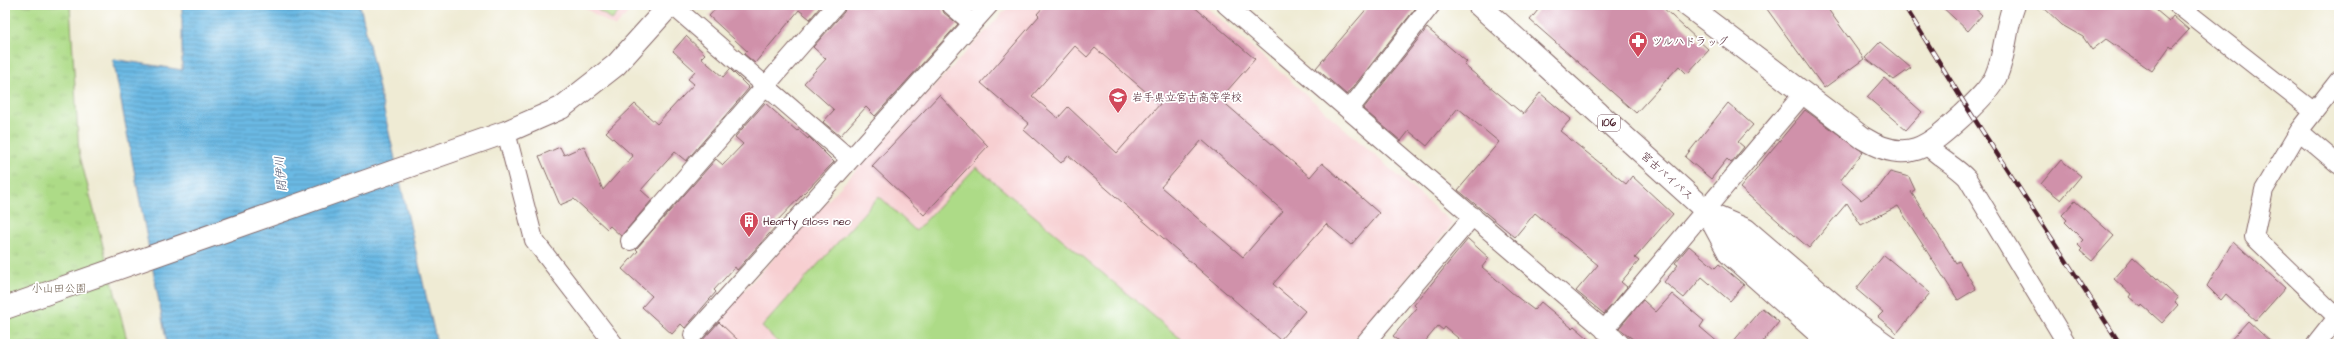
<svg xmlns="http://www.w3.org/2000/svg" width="2344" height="349" font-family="'Architects Daughter','Klee One',sans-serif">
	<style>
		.built { fill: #f7cfd1 }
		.park { fill: url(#park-tufts); stroke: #7c7d59 }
		.garden { fill: #addb87; stroke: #7c7d59 }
		.water { fill: url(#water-rules); stroke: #5a6c88 }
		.building { fill: #d091aa; fill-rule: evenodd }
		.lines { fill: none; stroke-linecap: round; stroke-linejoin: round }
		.street-casing { stroke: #846666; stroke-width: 20 }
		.secondary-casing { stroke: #846666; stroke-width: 24 }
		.highway-casing { stroke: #846666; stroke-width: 24 }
		.street { stroke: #fff; stroke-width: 18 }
		.secondary { stroke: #fff; stroke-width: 22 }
		.highway { stroke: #fff; stroke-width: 22 }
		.rail-casing { stroke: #4a1f2b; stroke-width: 4.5 }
		.rail { stroke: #fff; stroke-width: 3; stroke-dasharray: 9; stroke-linecap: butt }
		.labels { text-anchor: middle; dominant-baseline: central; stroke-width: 3.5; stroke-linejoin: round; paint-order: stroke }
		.shield { fill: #fff; stroke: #80626b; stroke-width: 1 }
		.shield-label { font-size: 10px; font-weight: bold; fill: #4a1f2b }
		.poi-label { font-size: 11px; fill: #4a1f2b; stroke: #fff; text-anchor: start }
		.street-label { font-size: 11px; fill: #4a1f2b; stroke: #fff }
		.park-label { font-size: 11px; fill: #685747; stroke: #fff }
		.water-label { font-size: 12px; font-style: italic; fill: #575d75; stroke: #fff }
	</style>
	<defs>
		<pattern id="park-tufts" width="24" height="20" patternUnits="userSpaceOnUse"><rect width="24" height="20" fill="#addb87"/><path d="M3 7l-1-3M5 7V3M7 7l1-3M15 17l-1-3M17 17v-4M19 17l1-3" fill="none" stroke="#96bc75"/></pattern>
		<pattern id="water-rules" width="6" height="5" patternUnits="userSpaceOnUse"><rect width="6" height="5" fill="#6ab9e4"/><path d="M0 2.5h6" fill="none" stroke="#5996b9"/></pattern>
	</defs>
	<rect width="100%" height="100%" fill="#fff"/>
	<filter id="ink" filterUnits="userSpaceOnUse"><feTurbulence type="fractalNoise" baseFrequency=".025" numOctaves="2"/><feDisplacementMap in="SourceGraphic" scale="8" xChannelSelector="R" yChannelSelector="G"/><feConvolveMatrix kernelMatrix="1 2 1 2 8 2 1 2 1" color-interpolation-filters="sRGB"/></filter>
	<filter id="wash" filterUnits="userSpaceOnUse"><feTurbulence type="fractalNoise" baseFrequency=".012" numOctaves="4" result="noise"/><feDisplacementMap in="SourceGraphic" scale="16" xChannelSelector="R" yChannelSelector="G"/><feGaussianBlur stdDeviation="0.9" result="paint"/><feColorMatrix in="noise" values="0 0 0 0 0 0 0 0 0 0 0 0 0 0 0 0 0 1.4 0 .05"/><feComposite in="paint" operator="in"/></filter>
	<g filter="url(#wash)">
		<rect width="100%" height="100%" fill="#efebd4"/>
		<path class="built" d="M580 5H635L615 27Z
			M1010 5H1204L1453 224 1351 344H694Z"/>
		<path class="park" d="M5 5H70L79 152 128 344H5Z"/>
		<path class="garden" d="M591 5H625L612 20Z
			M976 167 1187 344H780L762 327 879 196 916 231Z"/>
		<path class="water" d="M182 5H360L437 344H167L113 59 182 70Z"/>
		<g id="blocks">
			<path class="building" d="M719 5H818L820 7 810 19 799 10 755 63 744 54 747 51 709 16Z
				M846 5H941L944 13 958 24 875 116 866 107 840 136 823 122 834 110 804 83 826 59 813 47 844 12Z
				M1045 5H1192L1255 59 1220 99 1310 177 1322 163 1379 213 1351 245 1326 224 1273 284 1305 311 1280 340 1068 155 1061 163 1024 130 1029 124 981 83 1039 16 1037 14ZM1075 46 1087 57 1095 48 1160 104 1117 153 1068 107 1058 118 1032 96ZM1202 140 1283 211 1243 257 1161 187Z
				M1370 5H1418L1347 95 1316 68Z
				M1542 5H1660L1709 50 1687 74 1679 66 1636 113 1530 20Z
				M1764 5H1825L1864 59 1824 88Z
				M1940 5H1971L1982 15 1968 31Z
				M2041 5H2150L2169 21 2173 16 2189 30 2172 48 2170 46 2152 71 2106 39 2092 50 2083 37 2062 25Z
				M1427 28 1467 62 1464 65 1523 114 1540 93 1571 119 1560 131 1626 184 1632 176 1673 214 1635 258 1639 261 1621 282 1627 287 1604 314 1576 291 1598 265 1535 213 1515 237 1458 190 1499 142 1458 108 1427 146 1409 131 1401 141 1363 109Z
				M686 36 705 54 701 58 723 77 730 69 749 88 686 161 675 152 641 190 652 200 621 236 610 226 607 229 574 199 560 205 539 156 560 147 564 155 584 146 603 190 633 156 606 132 635 104 657 124 694 84 688 79 695 71 673 51Z
				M1880 42 1911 68 1894 80 1865 58Z
				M1884 78 1922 112 1906 130 1867 97Z
				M939 95 988 146 924 215 872 166Z
				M765 103 797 131 798 130 808 139 809 137 834 162 774 224 776 226 737 270 735 267 714 290 716 292 685 328 681 324 672 334 642 307 652 296 622 269 638 251 636 249 716 159 723 165 743 144 735 137Z
				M1728 103 1753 125 1738 142 1744 147 1731 163 1727 159 1711 179 1685 157Z
				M1805 110 1863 152 1840 181 1861 200 1879 187 1890 172 1909 177 1915 190 1911 192 1956 263 1959 261 1976 289 1958 300 1898 206 1861 225 1847 203 1809 248 1740 188Z
				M2061 160 2081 176 2061 200 2041 184Z
				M2075 201 2114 236 2092 261 2080 251 2082 249 2078 245 2083 240 2065 222 2067 220 2062 215Z
				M1468 239 1489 258 1482 267 1517 297 1534 310 1541 302 1572 328 1574 326 1595 344H1465L1445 327 1443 330 1438 326 1423 344H1403L1393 336 1417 308 1414 305Z
				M2233 241 2285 288 2256 321 2226 294 2221 300 2207 286Z
				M1689 246 1715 268 1719 264 1744 285 1730 301 1702 277 1684 298 1664 282 1678 265 1675 263Z
				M1884 255 1930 293 1897 333 1878 317 1883 312 1856 289Z
				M2133 257 2178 298 2175 302 2178 305 2162 323 2142 305 2141 307 2129 297 2131 294 2114 279Z
				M1672 294 1704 321 1700 327 1720 344H1639L1619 328 1643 300 1656 312Z
				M1762 308 1779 322 1761 344H1731Z
				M2248 321 2273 344H2227Z
				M719 322 742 344H704L701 342Z"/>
		</g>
	</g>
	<g filter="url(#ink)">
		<use href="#blocks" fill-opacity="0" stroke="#846666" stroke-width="1"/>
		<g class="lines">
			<defs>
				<path id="street" d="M672 5 850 159
					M951 5 972 23
					M1226 5 1621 344
					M2178 5 2313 111
					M2339 80 2299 131 2264 190 2254 237 2339 319
					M1349 110 1431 5
					M2299 131 2339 165
					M506 132 534 240 614 344
					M1927 145C1938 158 1955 165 1967 178L2067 344
					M1706 214 1728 255 1828 344
					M1716 215 1747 228 1852 318 1888 344
					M630 241 836 5
					M1604 330 1803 94
					M693 335 989 5
					M1364 344 1473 216
					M2316 344 2339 315"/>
				<path id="secondary" d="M1687 5 1863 138C1908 166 1929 146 1963 115 1975 103 1989 91 1996 76 2006 53 2005 28 2014 5
					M5 308 506 132 561 108 616 65 670 5"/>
				<path id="highway" d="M1479 5 1828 321 1858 344"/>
			</defs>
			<use href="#street" class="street-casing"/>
			<use href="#secondary" class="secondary-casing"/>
			<use href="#highway" class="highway-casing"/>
			<use href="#street" class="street"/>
			<use href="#secondary" class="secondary"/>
			<use href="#highway" class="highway"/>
			<defs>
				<path id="rail" d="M1904 5 1968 109 2120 344"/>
			</defs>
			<use href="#rail" class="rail-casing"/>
			<use href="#rail" class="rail"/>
		</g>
	</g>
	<defs>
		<symbol id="pharmacy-pin" viewBox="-11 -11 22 30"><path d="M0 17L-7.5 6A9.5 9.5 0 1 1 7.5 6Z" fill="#d1495b" stroke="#fff"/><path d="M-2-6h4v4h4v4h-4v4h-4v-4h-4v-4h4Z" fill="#fff"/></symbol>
		<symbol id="school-pin" viewBox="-11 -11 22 30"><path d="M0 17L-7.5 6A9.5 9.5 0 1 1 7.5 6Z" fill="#d1495b" stroke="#fff"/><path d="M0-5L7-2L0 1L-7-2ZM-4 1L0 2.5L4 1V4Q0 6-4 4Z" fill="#fff"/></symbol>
		<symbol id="building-pin" viewBox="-11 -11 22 30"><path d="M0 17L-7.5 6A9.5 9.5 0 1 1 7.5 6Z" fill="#d1495b" stroke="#fff"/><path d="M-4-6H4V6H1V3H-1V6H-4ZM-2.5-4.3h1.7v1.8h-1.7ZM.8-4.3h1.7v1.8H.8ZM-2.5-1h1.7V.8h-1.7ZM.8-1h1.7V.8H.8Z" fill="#fff"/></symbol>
	</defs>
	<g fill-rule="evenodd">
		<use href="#pharmacy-pin" x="1627" y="30" width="22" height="30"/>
		<use href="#school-pin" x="1107" y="86" width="22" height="30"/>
		<use href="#building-pin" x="738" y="210" width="22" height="30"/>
	</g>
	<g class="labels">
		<rect class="shield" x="1598" y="115" width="22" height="16" rx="3"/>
		<g class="shield-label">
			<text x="1609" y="123">106</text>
		</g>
		<g class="poi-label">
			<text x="1652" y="41">ツルハドラッグ</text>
			<text x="1132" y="97">岩手県立宮古高等学校</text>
			<text x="763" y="221">Hearty Gloss neo</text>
		</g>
		<g class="street-label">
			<text transform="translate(1667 176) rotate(42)">宮古バイパス</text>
		</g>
		<g class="park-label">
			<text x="59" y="288">小山田公園</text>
		</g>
		<g class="water-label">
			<text transform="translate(281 174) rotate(-95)">閉伊川</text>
		</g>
	</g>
	<rect width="2344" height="349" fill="none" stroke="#fff" stroke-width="20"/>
</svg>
